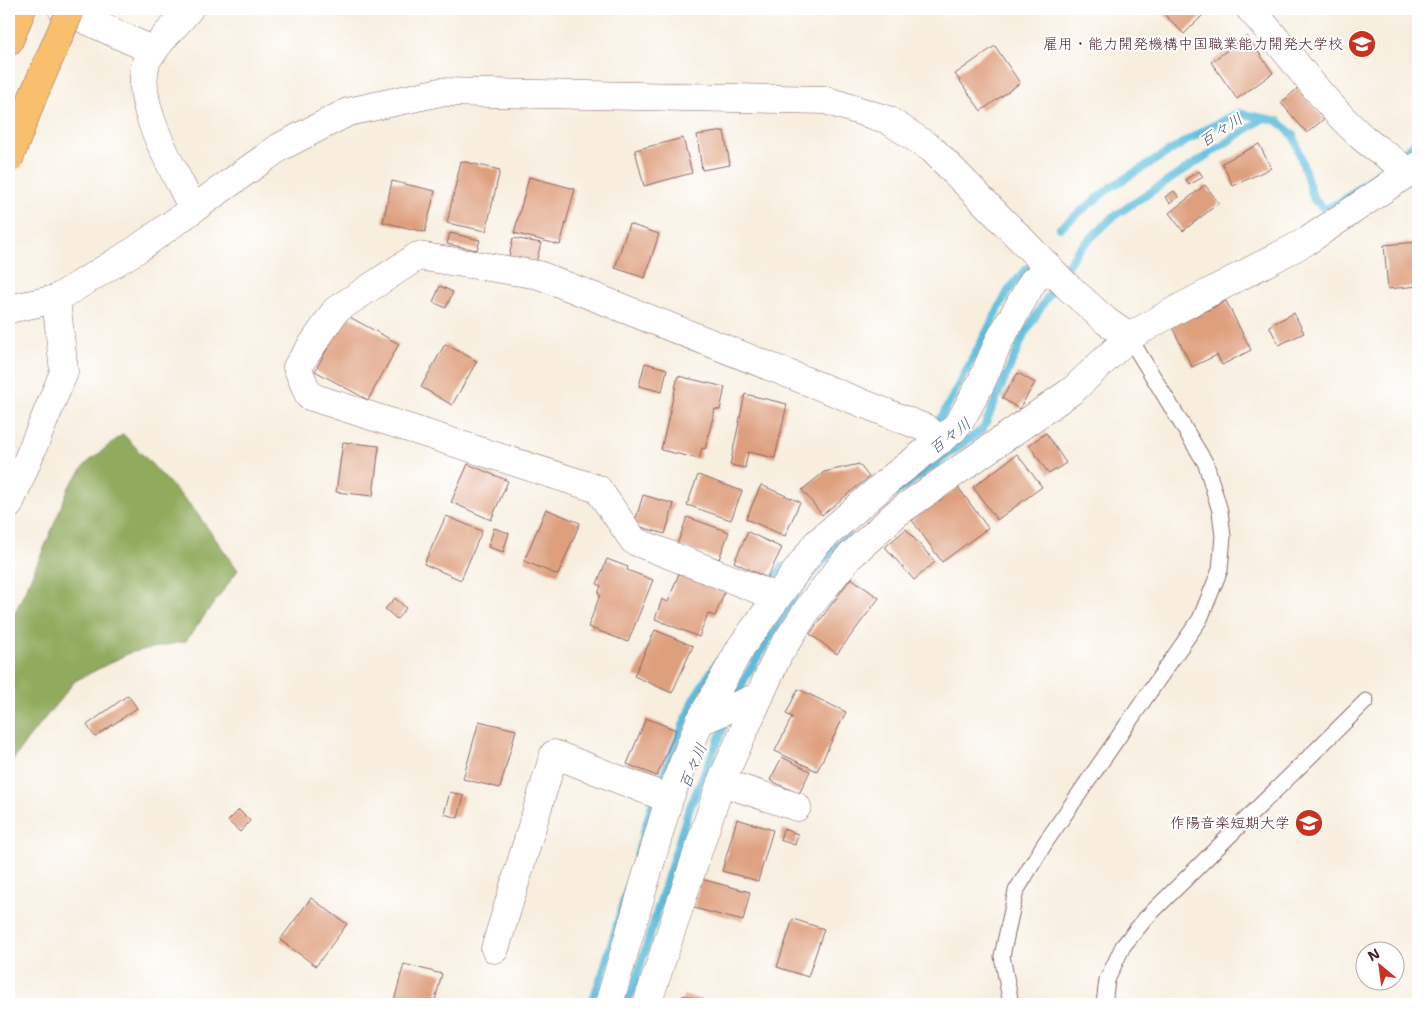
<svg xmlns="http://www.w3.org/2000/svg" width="1427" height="1013" font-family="'Shantell Sans','Klee One',sans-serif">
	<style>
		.forest { fill: #90ab5d; stroke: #6d6544 }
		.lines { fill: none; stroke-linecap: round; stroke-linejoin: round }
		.stream { stroke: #5dbddb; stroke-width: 8 }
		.building { fill: #de9f7d }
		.service-casing { stroke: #87676a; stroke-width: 17 }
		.minor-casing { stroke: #87676a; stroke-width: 29 }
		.tertiary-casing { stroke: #87676a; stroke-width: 29 }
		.motorway-casing { stroke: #87676a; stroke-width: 29 }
		.service { stroke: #fff; stroke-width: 15 }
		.minor { stroke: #fff; stroke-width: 28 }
		.tertiary { stroke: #fff; stroke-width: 28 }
		.motorway { stroke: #f8bf6c; stroke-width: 28 }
		.motorway-bridge-casing { stroke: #87676a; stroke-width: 29; stroke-linecap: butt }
		.motorway-bridge { stroke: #f8bf6c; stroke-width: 28 }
		.labels { text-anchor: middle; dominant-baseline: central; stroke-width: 4; stroke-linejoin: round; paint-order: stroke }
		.poi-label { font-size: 15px; fill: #4a1f2b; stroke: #fff; text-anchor: end }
		.water-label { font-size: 16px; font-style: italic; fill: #525e71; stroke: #fff }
	</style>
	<rect width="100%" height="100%" fill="#fff"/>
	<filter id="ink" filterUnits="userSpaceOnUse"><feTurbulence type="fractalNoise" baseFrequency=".02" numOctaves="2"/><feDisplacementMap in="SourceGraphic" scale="10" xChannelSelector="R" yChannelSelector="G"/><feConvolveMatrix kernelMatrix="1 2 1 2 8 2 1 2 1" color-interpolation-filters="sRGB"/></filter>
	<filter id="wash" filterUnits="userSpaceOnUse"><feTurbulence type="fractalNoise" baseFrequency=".0096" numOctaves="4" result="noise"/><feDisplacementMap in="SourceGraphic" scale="20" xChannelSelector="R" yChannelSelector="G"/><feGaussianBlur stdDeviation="1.12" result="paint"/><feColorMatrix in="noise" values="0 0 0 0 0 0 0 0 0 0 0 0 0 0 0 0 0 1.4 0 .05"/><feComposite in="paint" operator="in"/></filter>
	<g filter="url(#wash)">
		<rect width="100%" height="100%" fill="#f7eede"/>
		<path class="forest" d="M123 434 193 508 238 570 186 641 129 653 75 681 27 740 9 766V626L46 544 69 487 87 463Z"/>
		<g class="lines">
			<path class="stream" d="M1397 157 1418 141
				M1060 228 1111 187 1206 129 1238 113 1264 118
				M1062 274 1077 251 1114 216 1264 118 1278 121 1294 136 1314 200 1325 209 1343 201 1388 164
				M932 427 942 416 1008 291 1027 268
				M890 497 983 429 1024 335 1056 283
				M766 589 783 566
				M737 697 745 678 799 590 849 532
				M591 1004 602 975 652 804 694 698 718 661
				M625 1004 632 992 688 812 728 717"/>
		</g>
		<g id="blocks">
			<path class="building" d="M1159 9H1209L1184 34Z
				M1247 36 1273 73 1237 99 1211 62Z
				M995 46 1020 83 981 111 955 74Z
				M1298 88 1324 119 1307 133 1281 103Z
				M724 131 730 165 702 170 697 135Z
				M683 138 692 173 644 186 635 150Z
				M1259 144 1271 168 1233 186 1222 163Z
				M461 161 500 170 486 231 447 223Z
				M1199 171 1203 177 1189 185 1186 179Z
				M529 177 575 189 560 245 514 233Z
				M392 181 435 191 425 232 383 222Z
				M1205 185 1219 203 1183 231 1169 213Z
				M1174 191 1179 197 1170 203 1165 197Z
				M629 224 659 234 645 278 615 268Z
				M450 233 480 240 477 250 447 244Z
				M513 238 541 243 536 263 509 257Z
				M1418 242V286L1388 289 1384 245Z
				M440 286 453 292 446 308 433 302Z
				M1226 301 1251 350 1222 365 1217 355 1192 367 1171 325 1191 315 1192 318Z
				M1294 313 1304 333 1279 345 1269 326Z
				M346 315 399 344 368 400 315 371Z
				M445 344 477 361 452 405 421 387Z
				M645 363 667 369 662 392 639 386Z
				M1018 373 1035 383 1019 409 1002 398Z
				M678 376 725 387 720 410 715 409 705 449 702 448 699 459 661 450Z
				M745 394 787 404 775 458 748 452 745 468 730 465Z
				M1046 433 1066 463 1049 474 1029 445Z
				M343 442 379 446 373 496 336 492Z
				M1017 454 1042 487 997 520 973 487Z
				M468 464 508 481 491 520 451 502Z
				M859 464 869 477 822 515 802 490 824 472Z
				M698 475 742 491 731 520 687 505Z
				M761 485 800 502 785 536 746 519Z
				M958 487 988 528 942 562 912 520Z
				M643 495 674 504 665 534 634 525Z
				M546 509 580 523 558 575 524 561Z
				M446 516 482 531 461 580 424 564Z
				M687 517 729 532 719 559 677 545Z
				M494 528 509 533 503 552 488 547Z
				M906 529 935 562 914 580 885 547Z
				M748 532 782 548 767 578 734 562Z
				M607 559 628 567 627 570 653 580 628 642 588 627 600 595 598 594 601 586 597 584Z
				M679 573 725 591 715 616 708 614 699 637 655 619 662 599 668 602Z
				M851 578 879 598 837 654 810 634Z
				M395 598 406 608 397 619 385 609Z
				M655 630 693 646 672 693 634 676Z
				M798 689 846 712 817 771 775 751 792 717 786 714Z
				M128 695 137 708 95 737 87 725Z
				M646 718 676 730 657 776 627 764Z
				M479 721 516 730 500 788 463 779Z
				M782 757 810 771 799 794 770 780Z
				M450 792 464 796 458 818 444 814Z
				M239 810 250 821 240 832 228 821Z
				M737 819 773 830 758 881 722 871Z
				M783 829 798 834 795 845 780 840Z
				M701 879 750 892 743 921 694 908Z
				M311 898 347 924 316 966 280 940Z
				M793 919 824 929 808 977 777 967Z
				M404 964 442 974 434 1004H406L394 1001Z
				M683 995 704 1000 703 1004H681Z"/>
		</g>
	</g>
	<g filter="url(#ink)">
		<use href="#blocks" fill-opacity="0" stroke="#87676a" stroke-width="1"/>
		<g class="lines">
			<defs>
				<path id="service" d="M1011 1004 1002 956 1016 891 1045 843 1200 619 1220 570 1223 536 1220 511 1206 464 1129 337
					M1104 1004 1107 980 1123 946 1146 918 1366 701"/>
				<path id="minor" d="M62 9 154 51
					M189 9C180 21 150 50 146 63 133 105 175 171 193 209
					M1250 9C1288 50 1319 99 1362 137 1376 150 1394 158 1407 173
					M9 505 64 372 56 299
					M777 597 634 541 598 489 309 396 297 367 336 310 418 256 539 275 925 428 941 440
					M700 721 741 647 816 544 889 480 953 430 962 418 981 383 999 341 1033 281 1049 267
					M797 807 721 782 778 655 809 607 847 559 897 513 1073 390 1129 337 1176 310 1307 241 1418 166
					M495 949 554 754 669 799
					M609 1004 669 799 700 721 760 696
					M647 1004 721 782"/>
				<path id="tertiary" d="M9 309 56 299 136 250 280 147 348 112 440 92 825 100 888 120 932 149 1066 285 1106 321 1129 337"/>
				<path id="motorway" d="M9 41 22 9"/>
			</defs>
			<use href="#service" class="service-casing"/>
			<use href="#minor" class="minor-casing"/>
			<use href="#tertiary" class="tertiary-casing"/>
			<use href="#motorway" class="motorway-casing"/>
			<use href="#service" class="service"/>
			<use href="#minor" class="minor"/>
			<use href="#tertiary" class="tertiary"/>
			<use href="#motorway" class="motorway"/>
			<defs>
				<path id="motorway-bridge" d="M9 159 33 96 71 9"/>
			</defs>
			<use href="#motorway-bridge" class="motorway-bridge-casing"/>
			<use href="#motorway-bridge" class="motorway-bridge"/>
		</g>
	</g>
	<defs>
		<symbol id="university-disc" viewBox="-11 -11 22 22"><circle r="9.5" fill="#c8321e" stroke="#fff"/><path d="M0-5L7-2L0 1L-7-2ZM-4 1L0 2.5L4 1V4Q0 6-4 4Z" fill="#fff"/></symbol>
	</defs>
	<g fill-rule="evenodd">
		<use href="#university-disc" x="1346" y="28" width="32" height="32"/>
		<use href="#university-disc" x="1293" y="807" width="32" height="32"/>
	</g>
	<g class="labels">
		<g class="poi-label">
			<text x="1343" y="44">雇用・能力開発機構中国職業能力開発大学校</text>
			<text x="1290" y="823">作陽音楽短期大学</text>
		</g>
		<g class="water-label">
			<text transform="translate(1221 130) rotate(-33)">百々川</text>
			<text transform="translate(950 436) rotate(-38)">百々川</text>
			<text transform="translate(693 766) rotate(-67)">百々川</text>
		</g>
	</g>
	<rect width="1427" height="1013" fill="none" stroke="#fff" stroke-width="30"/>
	<g transform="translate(1380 966) rotate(331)"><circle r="24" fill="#ffffff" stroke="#b7a5aa"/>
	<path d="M0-4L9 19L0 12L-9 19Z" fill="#c8321e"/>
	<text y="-8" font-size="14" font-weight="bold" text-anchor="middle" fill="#4a1f2b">N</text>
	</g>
</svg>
